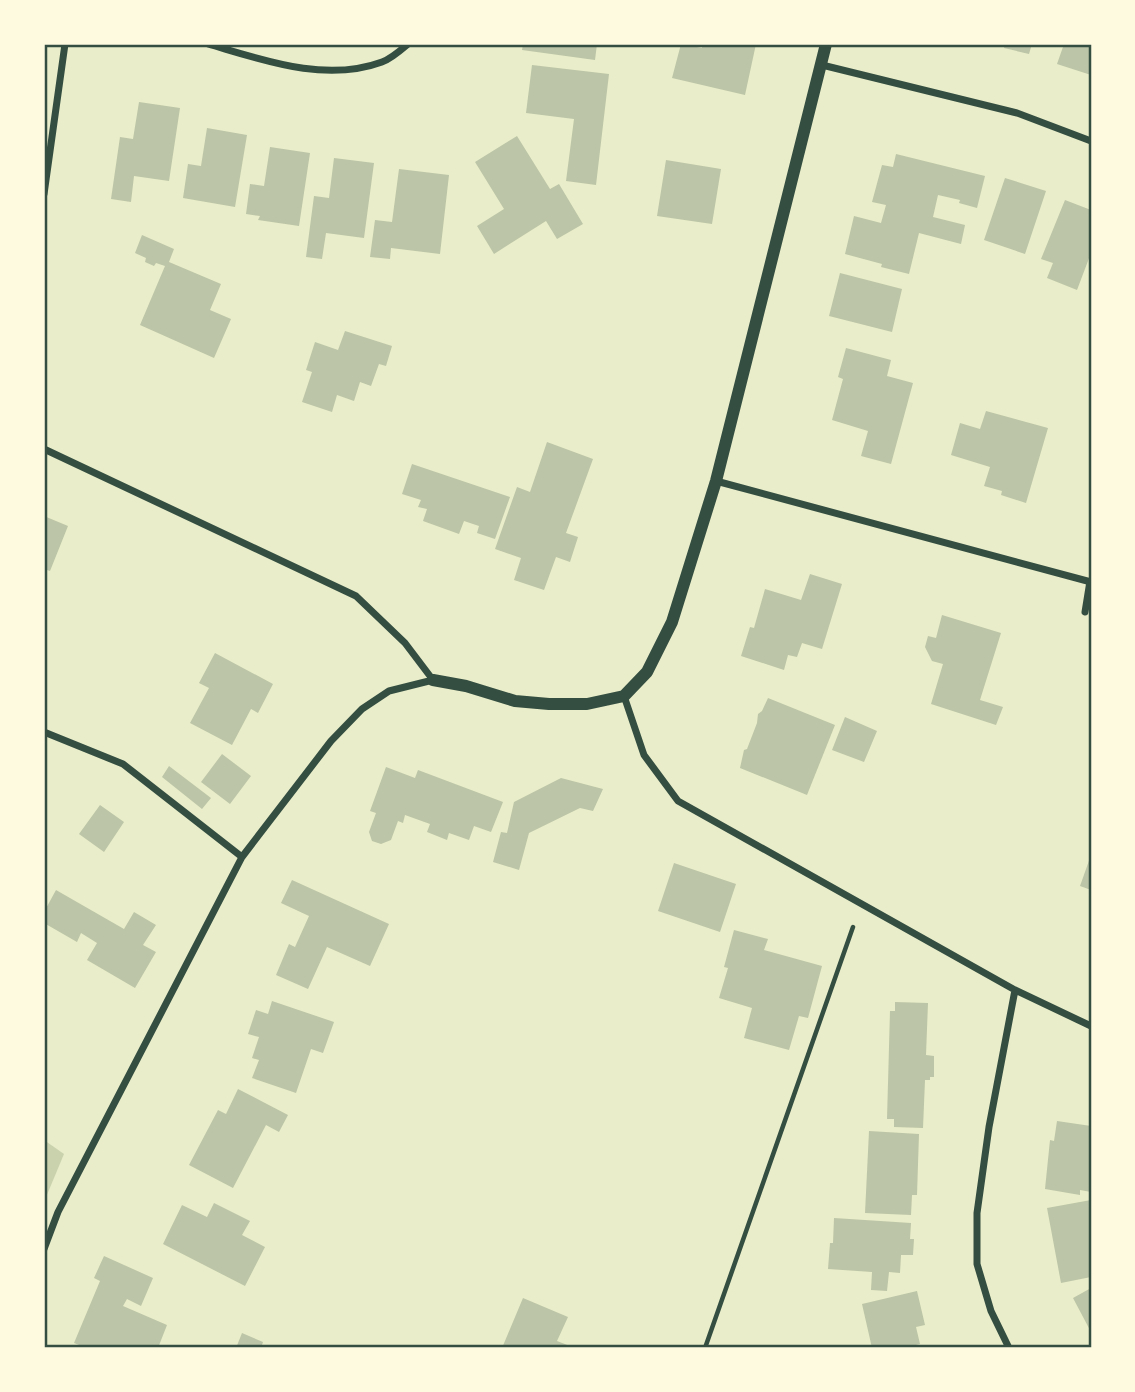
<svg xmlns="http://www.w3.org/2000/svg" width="1135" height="1392" font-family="'Archivo Narrow',sans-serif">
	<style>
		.green { fill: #cad2ad }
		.building { fill: #bcc5a7 }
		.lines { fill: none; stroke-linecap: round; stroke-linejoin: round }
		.path { stroke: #344e41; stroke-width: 4.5 }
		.minor { stroke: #344e41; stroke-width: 7 }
		.tertiary { stroke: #344e41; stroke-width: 12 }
		.neatline { fill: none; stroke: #344e41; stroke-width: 2.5 }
	</style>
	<rect width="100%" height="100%" fill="#e9edc9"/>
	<path class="green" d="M44 1140 64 1154 44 1202Z"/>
	<path class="building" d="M523 44H597L595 60 522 50Z
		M681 44 702 48V44H756L745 95 672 78Z
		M1005 44H1032L1029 54 1004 48Z
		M1064 44H1091V75L1057 64Z
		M532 65 609 74 596 185 566 181 574 119 526 113Z
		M139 102 180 108 169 181 134 176 131 202 111 199 120 137 133 139Z
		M207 128 247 135 235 207 183 198 188 164 201 166Z
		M517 136 550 189 559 184 583 224 557 239 546 221 494 254 477 226 504 209 475 162Z
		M270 147 310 153 299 226 258 220 260 216 246 214 250 184 264 186Z
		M896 154 985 176 977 208 959 203 960 200 938 195 933 217 965 225 961 244 919 233 909 274 881 267 882 264 845 254 854 216 881 223 886 205 872 202 882 165 893 167Z
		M334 158 374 163 364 238 326 233 322 259 306 257 314 196 329 198Z
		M666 160 721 169 712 224 657 216Z
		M399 169 449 175 440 254 391 248 390 259 370 257 375 220 392 222Z
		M1005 178 1046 191 1025 254 984 240Z
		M1065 200 1091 210V253L1077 290 1047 278 1053 263 1041 259Z
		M142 235 174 249 169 262 221 284 210 310 231 319 214 358 140 325 165 266 156 263 154 266 145 262 146 258 135 253Z
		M840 273 902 289 892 332 829 316Z
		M345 331 392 346 386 366 379 364 371 386 360 382 354 401 337 395 332 412 302 402 312 372 306 370 315 342 338 350Z
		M846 348 891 360 887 376 913 383 891 464 861 456 868 431 832 420 843 379 838 377Z
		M986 411 1048 428 1026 503 1001 495 1002 491 984 486 990 467 951 455 960 423 980 429Z
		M547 442 593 459 566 533 578 537 570 562 556 557 544 590 514 580 521 558 495 549 517 487 530 492Z
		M412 464 510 497 495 539 477 533 479 526 464 521 459 534 423 521 427 509 418 507 421 500 402 494Z
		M44 516 68 526 50 571 44 569Z
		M810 574 842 584 822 649 802 643 797 657 788 655 784 670 741 656 750 627 754 628 765 589 801 600Z
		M942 615 1001 633 980 700 1003 707 996 725 931 704 943 664 932 661 925 647 928 636 936 638Z
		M215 653 273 684 258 713 251 709 232 745 190 723 209 688 199 683Z
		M768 698 835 725 807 795 740 768 744 750 747 749 757 723 758 714 762 711Z
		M845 717 877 731 864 762 832 750Z
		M222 754 251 776 230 804 201 782Z
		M169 766 211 798 202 809 162 777Z
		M386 767 415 778 418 770 503 802 491 832 474 826 469 840 449 833 447 840 427 832 430 824 405 815 403 823 398 821 391 840 381 844 372 841 369 832 376 813 370 811Z
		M561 778 603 789 593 811 580 808 529 833 519 870 493 862 501 832 507 833 514 802Z
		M100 805 124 822 104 852 79 834Z
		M1091 855V890L1080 886Z
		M674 863 736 884 720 932 658 911Z
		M292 880 389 924 370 966 327 947 308 989 276 975 289 944 295 947 309 916 281 903Z
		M56 890 124 929 134 912 156 925 143 945 156 952 135 988 87 960 97 943 81 933 77 942 44 923V912Z
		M734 930 768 939 764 950 822 966 808 1018 799 1016 789 1050 744 1038 752 1008 719 998 728 968 724 967Z
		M272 1001 334 1022 323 1053 311 1049 296 1093 252 1078 259 1060 252 1058 259 1037 248 1034 256 1010 268 1014Z
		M895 1002 928 1003 926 1055 934 1056V1077H930V1080H925L923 1128 894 1127V1119H887L890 1011H895Z
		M238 1089 288 1115 279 1132 266 1125 233 1188 189 1165 218 1110 226 1114Z
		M1057 1121 1091 1126V1192L1080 1190V1195L1045 1189 1050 1140 1054 1141Z
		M869 1131 919 1134 917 1195H912L911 1215 865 1213Z
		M1091 1200V1277L1061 1283 1047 1208Z
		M214 1203 250 1221 242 1235 265 1247 245 1286 163 1244 182 1205 207 1217Z
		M834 1218 911 1223 910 1239H914L913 1255H901L900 1273 889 1272 887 1291 871 1290 872 1272 828 1269 830 1243H833Z
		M104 1256 153 1278 141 1306 127 1299 123 1306 167 1325 158 1348H87L74 1343 100 1281 94 1278Z
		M1091 1288V1332L1073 1298Z
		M917 1291 925 1325 916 1327 920 1344 912 1346V1348H872L862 1304Z
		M523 1298 568 1317 557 1341 575 1348H502Z
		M242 1333 263 1342 262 1345 271 1348H236Z"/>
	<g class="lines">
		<path class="path" d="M705 1348 853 927"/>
		<path class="minor" d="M208 44C263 60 325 83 382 62 391 59 401 50 408 44
			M822 65 1017 113 1091 141
			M44 194 65 44
			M44 449 356 596 405 643 433 680 389 691 362 709 331 741 242 857 58 1212 44 1249
			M716 481 1091 582
			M1085 612 1090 581
			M624 696 644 755 678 801 1015 990 1091 1026
			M44 732 123 764 242 857
			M1009 1348 991 1311 977 1264V1213L989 1127 1015 990"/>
		<path class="tertiary" d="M433 680 466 686 515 701 549 704H587L624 696 647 672 672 622 716 481 826 44"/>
	</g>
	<rect width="1135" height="1392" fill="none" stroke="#fefae0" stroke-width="91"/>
	<rect x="46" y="46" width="1044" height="1300" class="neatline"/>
</svg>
